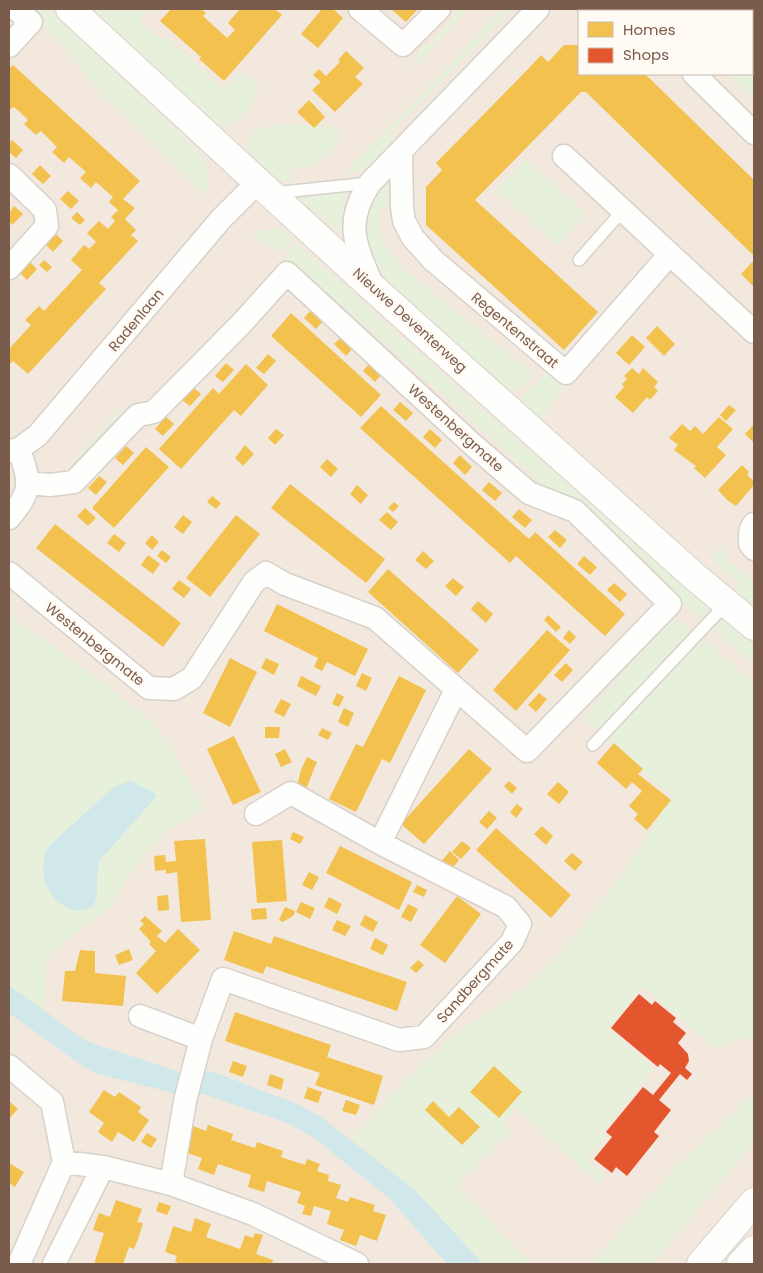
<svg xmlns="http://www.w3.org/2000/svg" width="763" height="1273" font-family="Poppins,sans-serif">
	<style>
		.residential { fill: #f2e8de; fill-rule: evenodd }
		.green { fill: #e7f0db; fill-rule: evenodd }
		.water { fill: #d0e8ea }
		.homes { fill: #f2c14e }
		.shops { fill: #e4572e }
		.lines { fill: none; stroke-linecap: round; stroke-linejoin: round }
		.service-casing { stroke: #d7d1cb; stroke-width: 14 }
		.minor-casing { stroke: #d7d1cb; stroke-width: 25 }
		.secondary-casing { stroke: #d9d2cb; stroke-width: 30 }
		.service { stroke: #fefefd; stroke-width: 11 }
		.minor { stroke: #fefefd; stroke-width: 22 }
		.secondary { stroke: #fefefd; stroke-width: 28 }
		.labels { text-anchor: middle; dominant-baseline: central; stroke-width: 5; stroke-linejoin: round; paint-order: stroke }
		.street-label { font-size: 14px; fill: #7a5c4d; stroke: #fffaf3 }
	</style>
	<rect width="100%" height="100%" fill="#f9f5f0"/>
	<path class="residential" d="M9 9H754V1264H9ZM579 11H752V74H579Z"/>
	<path class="green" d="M27 9H49L187 140C205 160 213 168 206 196L101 94 65 48Z
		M86 9H149L139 20 162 40 166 36 224 90 241 72 258 84C257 105 242 121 222 127Z
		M461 9H468L416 67 413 66 418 49 431 42Z
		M500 9H513L391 133 395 138 376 167 344 173 459 55Z
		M754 18V99L729 74H752V20Z
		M299 124 334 126 343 138 314 167 289 169 290 184C274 179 254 160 246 144 253 122 280 126 299 124Z
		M526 159 586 214 558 246 496 190Z
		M386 182H391L392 207 379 209V231L388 249 407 271 533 374 521 388 511 393 498 388 408 302 377 267 371 254 367 236 366 211Z
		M349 189 342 209 346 234 343 236 298 196Z
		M280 229 293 239 279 253 252 234 258 230Z
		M297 243 480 408 707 603 706 613 702 619 573 504 541 483 370 330 285 257Z
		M547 372 567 385 540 419 518 401Z
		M121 407 124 410 69 469 71 475 64 474 66 469Z
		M723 544 727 560 754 583V611L732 593 740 584 712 558Z
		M9 615 96 677 151 721 174 752 204 809 168 830 151 846 126 880 111 907 57 948 46 962 44 1012 9 985ZM115 786 156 794V797L100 860C94 876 100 893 93 907L82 911 88 813Z
		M673 618 702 637 754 684V1042L745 1036 736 1042 715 1048 642 987 609 1029 654 1069 603 1131 605 1137 587 1160 605 1176 598 1183 515 1107 503 1123 511 1131 456 1186 532 1264H483L416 1191 351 1139C382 1104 421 1062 458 1033 483 1013 512 1000 535 978 589 926 632 860 672 797L583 718Z
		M728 620 754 645V665L712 628Z
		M751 1096H754V1142L653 1264H591L673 1170Z"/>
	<path class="water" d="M131 781 156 794V797L100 860C94 876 101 893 93 907 87 909 80 912 74 910 46 903 36 869 49 846L115 786Z
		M9 985 83 1039 94 1044 183 1073 211 1071 297 1104 320 1116 416 1191 483 1264H447L389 1198 314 1138 290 1124 204 1094H177L95 1073 84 1067 9 1013Z"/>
	<path class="homes" d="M171 9H201L206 13 203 16 227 38 235 30 228 23 239 10 238 9H275L282 15 224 81 199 59 201 57 160 21Z
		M322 9H333L343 18 318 48 301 34Z
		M391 9H418L406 22Z
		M564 45H579V74H645L754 180V256L586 92H581L475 200 598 312 564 350 426 225V187L442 170 436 163 530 67 541 55 548 62Z
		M346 51 364 68 355 77 363 84 335 112 312 90 321 82 313 75 319 69 326 76 340 62 338 60Z
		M13 65 140 181 123 199 135 208 125 219 136 230 131 235 138 241 99 283 106 289 28 374 13 361 9 365V349L31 325 25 320 39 306 44 311 82 270 71 260 84 245 89 249 96 242 87 233 99 221 108 229 115 221 111 217 118 210 109 202 113 197 96 182 91 188 80 178 86 172 69 157 64 163 52 152 57 147 41 131 36 135 24 124 28 120 21 113 14 107 9 110V69Z
		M309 100 325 117 314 128 297 112Z
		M12 140 23 150 16 158 9 152V143Z
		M40 165 51 176 43 184 32 174Z
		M68 191 79 201 71 209 60 199Z
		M14 206 23 214 12 225 9 221V213Z
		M77 212 85 220 80 225 71 218Z
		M55 233 63 241 53 252 45 244Z
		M44 260 52 267 47 272 39 265Z
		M754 260V287L741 274Z
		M29 261 37 269 27 280 19 272Z
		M311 310 323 321 316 329 304 318Z
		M291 313 381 395 361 417 271 336Z
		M657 326 675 344 664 356 646 338Z
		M632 335 645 347 629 365 616 353Z
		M341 337 353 348 346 356 334 344Z
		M268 354 276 361 264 374 256 368Z
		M226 363 234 370 223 382 215 376Z
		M370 363 382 374 375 382 363 371Z
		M246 364 268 385 241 416 234 410 181 469 159 449 213 388 219 394Z
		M632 368 639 374 643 368 658 382 654 387 658 391 650 400 647 397 633 413 615 397 624 387 622 384 627 379 624 376Z
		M193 387 201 394 190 406 182 400Z
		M400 402 413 413 406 421 393 410Z
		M729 405 736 410 726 421 720 415Z
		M381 406 529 539 535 532 625 614 605 636 516 556 510 563 360 428Z
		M166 417 174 424 163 436 155 429Z
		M719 417 733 429 717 447 726 455 705 478 694 468 696 466 674 450 678 445 669 438 682 424 690 431 695 426 703 434Z
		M754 424V443L745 434Z
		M276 429 284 435 275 445 268 438Z
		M430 429 442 440 435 448 423 437Z
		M245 445 254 454 243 466 235 458Z
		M126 446 134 453 123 465 115 458Z
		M146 447 169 467 114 528 92 508Z
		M460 455 472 467 465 475 453 463Z
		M327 459 338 469 331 477 320 467Z
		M742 465 749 472 747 475 754 481V485L736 506 727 500 718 490Z
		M99 476 107 482 96 495 88 488Z
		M489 482 502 493 495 501 482 490Z
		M290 484 385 559 366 583 271 508Z
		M357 485 368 495 361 504 350 494Z
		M212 496 221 503 216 509 207 502Z
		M394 502 399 506 393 512 388 508Z
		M85 508 96 518 88 526 77 516Z
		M519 509 532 520 525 528 512 517Z
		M387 512 398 522 391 530 379 520Z
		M183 515 192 522 183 534 174 527Z
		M236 515 260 534 210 597 186 578Z
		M55 524 181 623 163 647 36 548Z
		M555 530 567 540 560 548 548 537Z
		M114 534 126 543 119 552 107 543Z
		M152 535 159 542 152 550 145 543Z
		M162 550 171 557 166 563 157 556Z
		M423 551 434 561 426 569 415 560Z
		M148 555 160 564 153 574 141 565Z
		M584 556 597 567 590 575 577 564Z
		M388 569 479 650 458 673 368 592Z
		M453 578 464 587 456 596 445 586Z
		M179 580 191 589 184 598 172 589Z
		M614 583 627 594 620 602 607 590Z
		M478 601 493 614 486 623 471 609Z
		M277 604 368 649 355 676 327 662 322 671 314 667 318 658 264 631Z
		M548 615 561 627 556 632 544 620Z
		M547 630 570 650 516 711 493 690Z
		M569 630 576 637 570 644 563 638Z
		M230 658 257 672 230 727 203 713Z
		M266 658 279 664 274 675 261 668Z
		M566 663 573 670 562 682 554 675Z
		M362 673 372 678 366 691 356 686Z
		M301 676 321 686 316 696 297 686Z
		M399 676 426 690 390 763 382 759 356 812 329 799 356 744 363 747Z
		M337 693 344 697 339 707 332 704Z
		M539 693 547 699 536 712 528 705Z
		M281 699 291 704 284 717 274 712Z
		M344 708 354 713 348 727 338 722Z
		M265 727H280L279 738H265Z
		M322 728 332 733 328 740 318 735Z
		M234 736 261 792 233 805 207 749Z
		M614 743 643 769 638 774 671 800 647 830 634 819 638 814 629 806 642 791 632 782 626 789 597 763Z
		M285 749 292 762 281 767 275 754Z
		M469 749 492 769 424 844 401 824Z
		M307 757 317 762 306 789 297 785 301 770Z
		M509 781 517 788 512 794 504 786Z
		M558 782 569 792 559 804 547 794Z
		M517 804 523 809 516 818 510 812Z
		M489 811 497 818 487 829 479 822Z
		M542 826 553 836 546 845 534 834Z
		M496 828 571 895 551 918 476 850Z
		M293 832 304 837 300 844 290 839Z
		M205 839 211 920 181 922 177 872 166 874V870L155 871 154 856 165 855 166 862 176 861 174 841Z
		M282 840 287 901 257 903 252 842Z
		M462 841 471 848 461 859 452 852Z
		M340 846 412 882 399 910 326 873Z
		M450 851 459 860 450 871 441 862Z
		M572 853 583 862 575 871 564 861Z
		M309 872 319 877 312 890 302 885Z
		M417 885 427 890 424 897 413 892Z
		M168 895 169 910 158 911 157 896Z
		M457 896 481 914 445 963 420 945Z
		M329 897 342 904 337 914 324 907Z
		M301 902 315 908 310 919 296 912Z
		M408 904 418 909 411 922 401 917Z
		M285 907 295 911 294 915 283 922 279 920Z
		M266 908 267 919 252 920 251 909Z
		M365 915 378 922 373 932 360 925Z
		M145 916 162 931 157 936 165 943 178 929 200 950 157 994 136 973 156 951 149 944 151 942 139 929 144 924 140 921Z
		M337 920 351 926 345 936 332 930Z
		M234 931 271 944 274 936 407 982 397 1011 266 966 263 974 224 960Z
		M375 938 388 945 383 955 370 949Z
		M129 949 133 960 119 965 115 955Z
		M80 950 95 951V973L126 976 123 1006 62 1001 65 971H75Z
		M418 960 424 965 416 973 410 968Z
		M235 1012 331 1045 327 1057 383 1076 374 1105 315 1085 320 1073 225 1041Z
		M233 1061 247 1066 243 1077 229 1072Z
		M494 1066 522 1092 499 1118 470 1092Z
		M270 1074 284 1079 281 1090 267 1085Z
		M308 1087 322 1092 318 1103 304 1098Z
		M104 1090 115 1097 119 1092 141 1107 138 1112 149 1120 134 1142 118 1132 112 1142 98 1132 104 1123 89 1112Z
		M346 1100 360 1105 356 1115 342 1111Z
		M9 1101 18 1109 9 1119Z
		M433 1101 449 1117 459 1107 480 1127 462 1145 425 1110Z
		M208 1125 233 1134 231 1140 255 1148 257 1142 283 1151 281 1157 305 1165 307 1159 320 1164 317 1171 329 1175 328 1181 341 1185 336 1198 348 1202 350 1197 375 1205 373 1211 386 1215 377 1241 360 1235 356 1246 340 1240 344 1230 327 1224 331 1211 314 1206 311 1216 302 1214 305 1206 297 1203 301 1192 267 1181 264 1192 248 1187 251 1175 218 1164 214 1175 198 1169 202 1158 184 1152 193 1126 206 1131Z
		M147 1133 157 1139 151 1148 141 1142Z
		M9 1163 24 1172 15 1187 9 1183Z
		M116 1200 142 1209 137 1222 143 1223 139 1236 134 1249 129 1247 123 1264H94L104 1233 93 1230 96 1221 99 1213 110 1217Z
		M159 1202 171 1206 167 1215 156 1211Z
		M195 1218 211 1224 206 1237 240 1249 245 1235 253 1238 255 1233 263 1235 256 1254 273 1260 272 1264H183L175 1262 177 1256 165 1252 173 1226 191 1232Z"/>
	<path class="shops" d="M691 9H718L715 11H694Z
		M639 994 652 1005 655 1001 676 1018 673 1022 686 1033 678 1043 688 1054 689 1061 685 1068 692 1074 687 1080 680 1074 659 1100 671 1110 654 1132 659 1136 627 1176 616 1167 612 1173 594 1159 612 1137 606 1132 643 1087 653 1095 671 1073 660 1064 658 1067 611 1028Z"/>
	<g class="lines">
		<defs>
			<path id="service" d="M273 193 370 183
				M579 260 623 210
				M593 745 726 604"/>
			<path id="minor" d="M360 9 403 45 439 9
				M631 9 633 11
				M9 46 31 22 16 9
				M694 74 754 133
				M401 153 402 207 404 221 413 238 433 260 566 373 670 254
				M564 156 754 332
				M9 175 45 210 47 226 9 268
				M373 287C356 246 343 223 370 183L538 9
				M9 451 19 449 38 435 221 219 258 182
				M9 518C33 490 30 483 19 449
				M754 524C749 530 750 536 750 544L754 549
				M9 573 149 688 174 689 192 678 254 582 266 573 285 584 375 618 527 751 670 604 575 511 529 493 472 444 287 273 241 324 154 412 138 415 74 482 50 485 27 483
				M256 814 291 793 380 843 506 907 520 924 512 942 424 1037 399 1040 223 979 201 1039 185 1101 171 1184 253 1214 357 1264
				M380 843 456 690
				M140 1016 201 1039
				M9 1066 52 1102 64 1162 19 1264
				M64 1162 103 1167 171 1184
				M54 1264 103 1167"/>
			<path id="secondary" d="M70 9 373 288 695 577 754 626
				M701 1264 754 1202
				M741 1264 754 1250"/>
		</defs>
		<use href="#service" class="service-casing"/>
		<use href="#minor" class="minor-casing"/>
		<use href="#secondary" class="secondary-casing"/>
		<use href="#service" class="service"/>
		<use href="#minor" class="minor"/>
		<use href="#secondary" class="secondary"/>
	</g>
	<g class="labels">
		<g class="street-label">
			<text transform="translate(136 320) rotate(-50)">Radenlaan</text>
			<text transform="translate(410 320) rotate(42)">Nieuwe Deventerweg</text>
			<text transform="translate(515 330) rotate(40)">Regentenstraat</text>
			<text transform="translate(456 428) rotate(42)">Westenbergmate</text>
			<text transform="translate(95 644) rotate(39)">Westenbergmate</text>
			<text transform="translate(475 981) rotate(-48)">Sandbergmate</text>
		</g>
	</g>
	<rect width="763" height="1273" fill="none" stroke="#7a5c4d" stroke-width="20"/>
	<rect x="578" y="10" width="175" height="65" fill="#fffaf3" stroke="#cabbb1"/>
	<rect x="588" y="22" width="25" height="15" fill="#f2c14e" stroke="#cabbb1"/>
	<text x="623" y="35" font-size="15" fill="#7a5c4d">Homes</text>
	<rect x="588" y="48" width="25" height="15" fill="#e4572e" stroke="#cabbb1"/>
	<text x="623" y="60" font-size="15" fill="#7a5c4d">Shops</text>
</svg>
